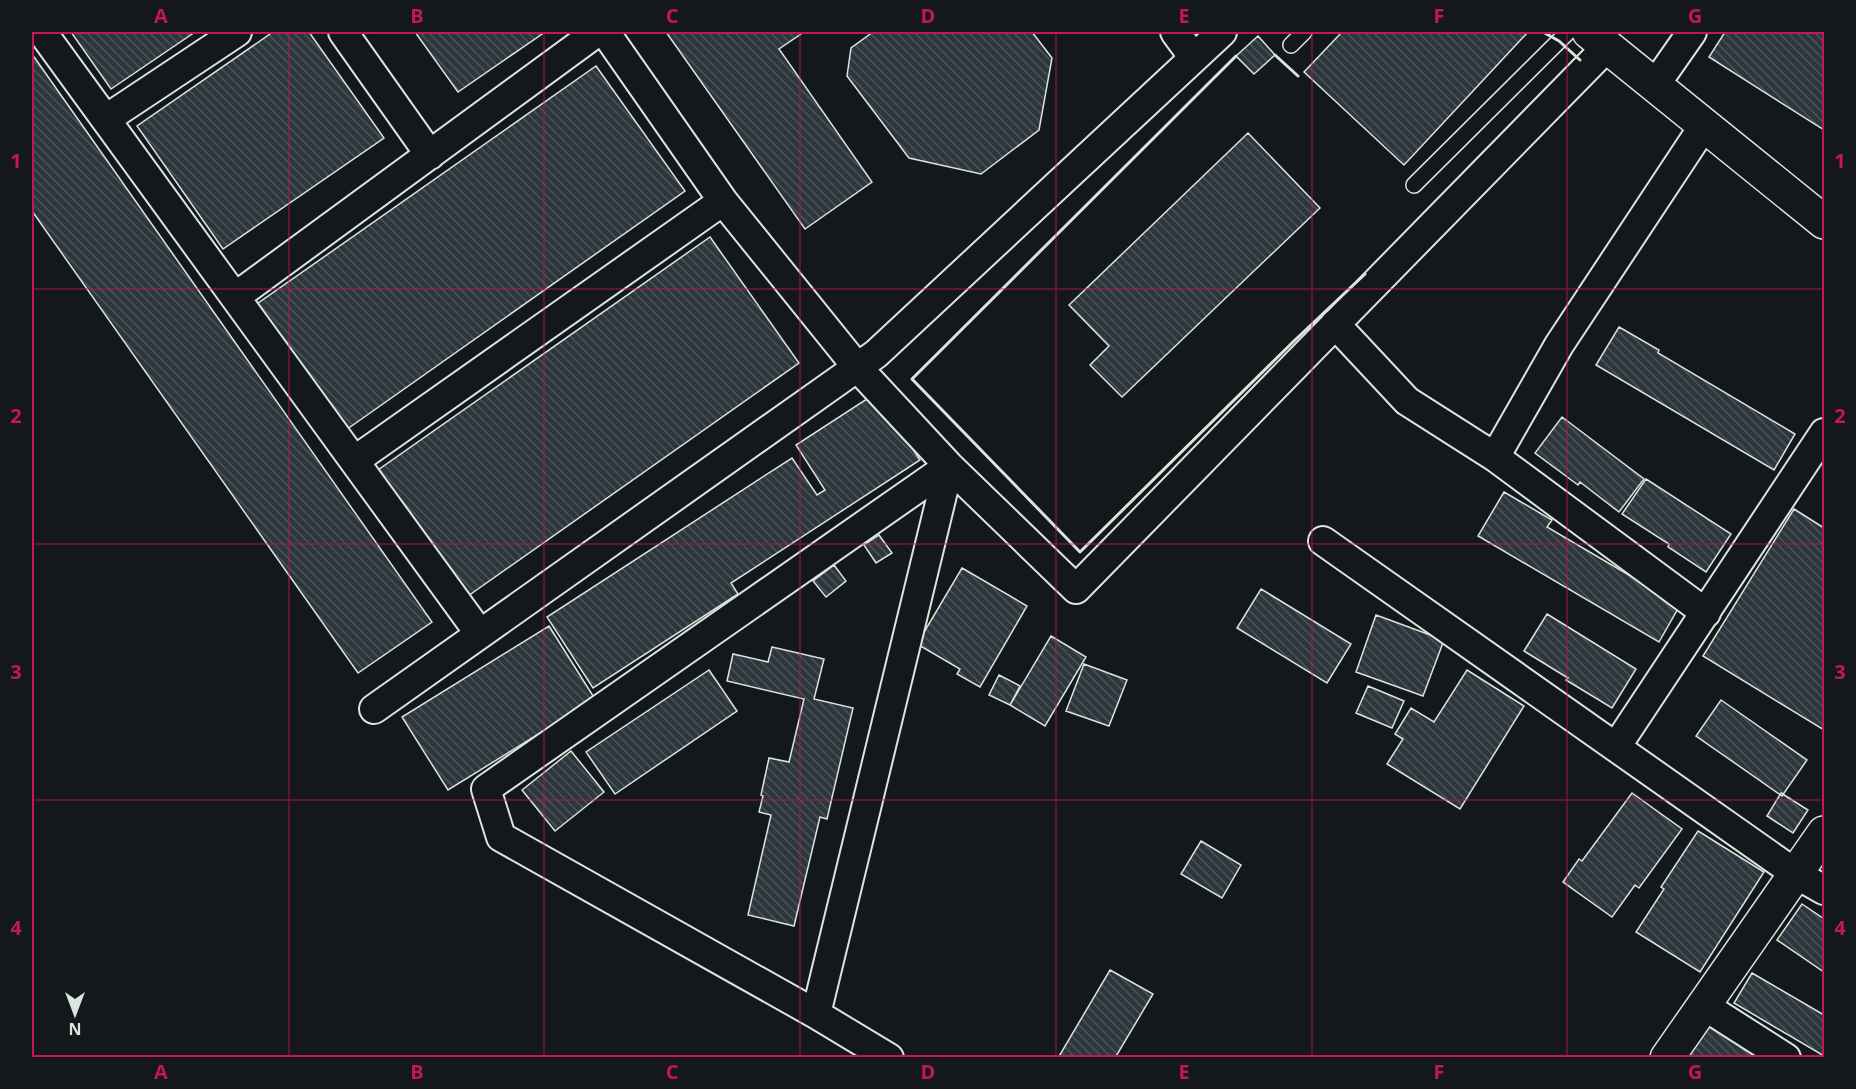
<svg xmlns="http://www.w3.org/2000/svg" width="1856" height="1089" font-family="'Open Sans',sans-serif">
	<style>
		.building { fill: url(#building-back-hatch); stroke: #d8e6dc; stroke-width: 1.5 }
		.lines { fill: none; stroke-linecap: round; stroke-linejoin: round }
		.lane-casing { stroke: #d8e6dc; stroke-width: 18 }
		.street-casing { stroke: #d8e6dc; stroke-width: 32 }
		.secondary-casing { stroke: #d8e6dc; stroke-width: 36 }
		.primary-casing { stroke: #d8e6dc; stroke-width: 36 }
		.lane { stroke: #14181c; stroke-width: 15 }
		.street { stroke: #14181c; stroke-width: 28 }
		.secondary { stroke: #14181c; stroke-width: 33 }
		.primary { stroke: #14181c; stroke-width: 33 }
		.wall { stroke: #d8e6dc; stroke-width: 3 }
		.grid { fill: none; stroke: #c2185b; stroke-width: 1.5; stroke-opacity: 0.55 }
		.neatline { fill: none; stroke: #c2185b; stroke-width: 2 }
		.grid-label { font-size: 20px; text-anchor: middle; font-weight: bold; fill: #c2185b }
	</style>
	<defs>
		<pattern id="building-back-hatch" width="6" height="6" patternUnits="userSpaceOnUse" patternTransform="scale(1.5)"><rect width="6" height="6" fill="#2c363c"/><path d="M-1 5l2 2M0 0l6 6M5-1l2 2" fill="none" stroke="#4a5358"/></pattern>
	</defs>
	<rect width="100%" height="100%" fill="#14181c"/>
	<path class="building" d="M71 32H195L111 89Z
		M273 32H309L384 138 223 249 137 126Z
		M415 32H545L458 92Z
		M666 32H804L779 49 872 182 805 229Z
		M873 32H1032L1052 58 1039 130 981 174 909 158 847 76 851 48Z
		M1342 32H1528L1404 165 1304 72Z
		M1725 32H1824V130L1709 57Z
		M1258 36 1275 55 1254 74 1236 56Z
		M32 54 432 622 358 673 32 211Z
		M596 66 685 191 343 432 254 306Z
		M1248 133 1320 208 1122 397 1090 365 1109 346 1069 305Z
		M710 237 799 363 458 603 368 477Z
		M1619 327 1659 350 1658 353 1795 434 1774 470 1596 365Z
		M876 393 920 460 731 583 738 594 593 688 547 617 792 458 817 495 825 490 796 445Z
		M1562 417 1644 479 1619 512 1580 482 1578 485 1535 453Z
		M1646 479 1731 534 1706 572 1668 547 1669 544 1622 514Z
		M1504 492 1552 520 1547 527 1680 605 1659 642 1478 536Z
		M1794 509 1824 528V730L1703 656Z
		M879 535 892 553 876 563 864 545Z
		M834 565 846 581 826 597 813 581Z
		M962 568 1027 606 980 687 957 674 960 669 917 644Z
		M1261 589 1351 644 1327 683 1237 628Z
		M1547 614 1636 669 1612 708 1566 680 1568 678 1524 651Z
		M1376 615 1444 640 1423 696 1356 672Z
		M549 626 595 699 448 790 402 717Z
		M1051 636 1086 657 1045 726 1010 705Z
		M772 647 824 659 814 699 853 708 827 819 820 817 794 926 748 915 771 815 759 812 763 796 761 795 769 758 789 762 804 699 727 681 733 654 768 662Z
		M1084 664 1127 680 1109 726 1066 711Z
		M709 670 737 711 615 794 586 752Z
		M1467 670 1524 706 1460 809 1387 764 1403 739 1395 734 1411 708 1434 722Z
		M999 675 1020 686 1010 705 989 695Z
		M1368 686 1404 701 1392 728 1356 713Z
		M1721 700 1807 760 1782 796 1696 736Z
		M571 751 604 792 555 831 522 790Z
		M1632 793 1682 829 1639 888 1635 885 1612 917 1563 882 1579 859 1582 861Z
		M1781 793 1808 810 1793 833 1767 816Z
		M1698 831 1764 872 1700 972 1636 932 1664 889 1661 887Z
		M1201 841 1241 865 1222 898 1181 874Z
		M1802 904 1824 919V972L1777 940Z
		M1110 970 1153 994 1115 1058H1058Z
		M1752 973 1824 1015V1056L1734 1003Z
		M1716 1019 1771 1058H1677Z"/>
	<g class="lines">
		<defs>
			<path id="lane" d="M1291 45 1304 32
				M1414 185 1568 32"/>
			<path id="street" d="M42 32 480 634
				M343 32 430 155
				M605 32 723 201 857 367 949 466 1076 589 1608 46
				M1175 32 1194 58
				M1655 85 1692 32
				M106 119 237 32
				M235 297 597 32
				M1335 324 1407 401 1495 457 1706 613
				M1495 457 1559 345 1705 124
				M354 461 723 201
				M1323 541 1796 874 1824 890
				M374 709 876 354 1222 32
				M1616 747 1824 433
				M1703 1005 1786 1058
				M816 1014 949 466
				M889 1058 816 1014 501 837 486 789 949 466"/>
			<path id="secondary" d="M1667 1058 1824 833"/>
			<path id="primary" d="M1589 32 1824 222"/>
		</defs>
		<use href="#lane" class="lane-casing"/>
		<use href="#street" class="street-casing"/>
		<use href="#secondary" class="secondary-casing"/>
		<use href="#primary" class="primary-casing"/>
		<use href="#lane" class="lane"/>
		<use href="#street" class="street"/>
		<use href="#secondary" class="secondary"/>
		<use href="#primary" class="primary"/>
		<path class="wall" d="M1543 32 1559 41 1580 60
			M1275 55 1298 76
			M1236 56 912 379 1080 552 1294 341 1365 274"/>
	</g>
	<path class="grid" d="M289 32V1058M544 32V1058M800 32V1058M1056 32V1058M1312 32V1058M1567 32V1058M32 289H1824M32 544H1824M32 800H1824"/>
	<rect width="1856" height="1089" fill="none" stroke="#14181c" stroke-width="66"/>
	<g transform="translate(75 1014) rotate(180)" stroke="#14181c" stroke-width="4.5" paint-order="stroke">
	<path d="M0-4.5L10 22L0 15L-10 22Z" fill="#d8e6dc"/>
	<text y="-9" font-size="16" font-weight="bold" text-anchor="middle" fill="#d8e6dc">N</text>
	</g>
	<rect x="33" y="33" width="1790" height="1023" class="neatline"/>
	<g class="grid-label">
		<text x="161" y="23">A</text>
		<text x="417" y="23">B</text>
		<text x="672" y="23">C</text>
		<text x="928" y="23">D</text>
		<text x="1184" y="23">E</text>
		<text x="1439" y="23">F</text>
		<text x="1695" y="23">G</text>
		<text x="16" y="168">1</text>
		<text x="1840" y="168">1</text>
		<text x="16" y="423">2</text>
		<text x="1840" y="423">2</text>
		<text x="16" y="679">3</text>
		<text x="1840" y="679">3</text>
		<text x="16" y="935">4</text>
		<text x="1840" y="935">4</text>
		<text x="161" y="1079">A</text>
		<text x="417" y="1079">B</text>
		<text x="672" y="1079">C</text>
		<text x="928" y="1079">D</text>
		<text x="1184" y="1079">E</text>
		<text x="1439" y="1079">F</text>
		<text x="1695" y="1079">G</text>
	</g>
</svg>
